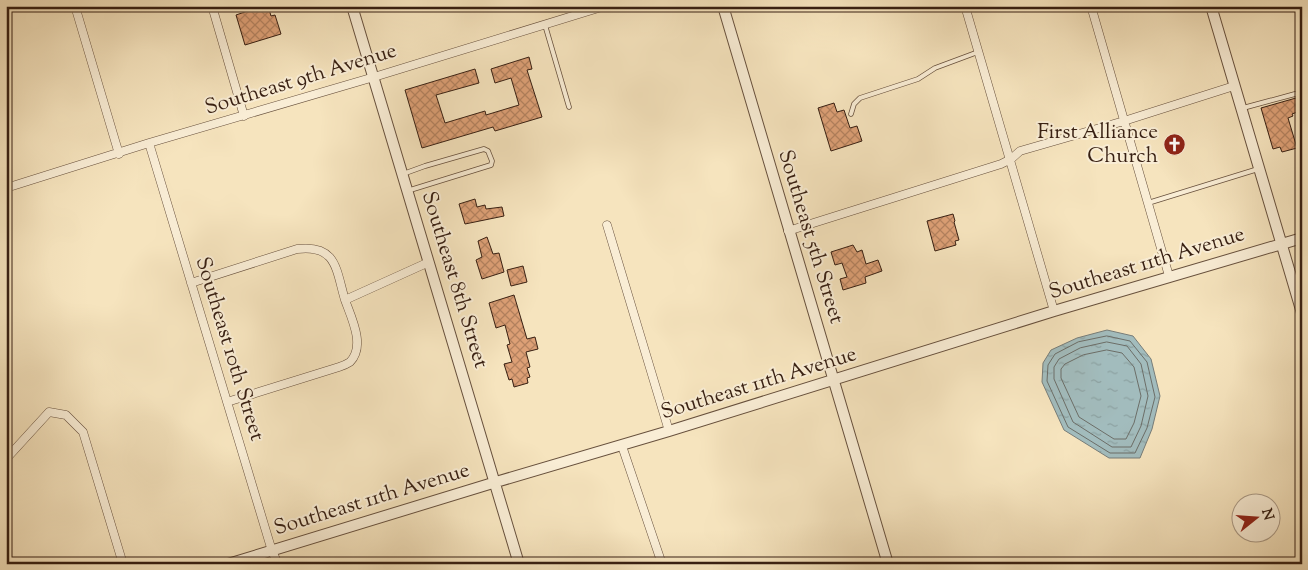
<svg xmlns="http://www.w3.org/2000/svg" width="1308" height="570" font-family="'Sorts Mill Goudy',serif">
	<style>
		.water { fill: url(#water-ripples); stroke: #777d79 }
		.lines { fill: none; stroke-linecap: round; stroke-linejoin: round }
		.shore { stroke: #6c6e68; stroke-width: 1 }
		.building { fill: url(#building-cross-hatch); stroke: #371f12 }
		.service-casing { stroke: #67503d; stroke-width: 5.5 }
		.minor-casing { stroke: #67503d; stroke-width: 9 }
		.tertiary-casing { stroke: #67503d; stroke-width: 12 }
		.service { stroke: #f9edd5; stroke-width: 4 }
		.minor { stroke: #f9edd5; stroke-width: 8 }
		.tertiary { stroke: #f9edd5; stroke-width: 10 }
		.labels { text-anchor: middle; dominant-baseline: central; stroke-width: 4; stroke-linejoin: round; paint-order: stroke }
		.street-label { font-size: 21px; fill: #371f12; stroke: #f9edd5 }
		.poi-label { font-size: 21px; fill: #371f12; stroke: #f9edd5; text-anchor: end }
	</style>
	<defs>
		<pattern id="water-ripples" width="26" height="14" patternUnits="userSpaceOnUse" patternTransform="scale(1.25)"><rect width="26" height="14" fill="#a2bcbd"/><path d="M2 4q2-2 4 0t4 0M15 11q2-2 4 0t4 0" fill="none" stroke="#8ca1a1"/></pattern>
		<pattern id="building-cross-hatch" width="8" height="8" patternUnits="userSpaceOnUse" patternTransform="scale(1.25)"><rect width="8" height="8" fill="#dda076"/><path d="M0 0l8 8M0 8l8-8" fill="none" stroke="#b4825f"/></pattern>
	</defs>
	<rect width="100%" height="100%" fill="#f6e4be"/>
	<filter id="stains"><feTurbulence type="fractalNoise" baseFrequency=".004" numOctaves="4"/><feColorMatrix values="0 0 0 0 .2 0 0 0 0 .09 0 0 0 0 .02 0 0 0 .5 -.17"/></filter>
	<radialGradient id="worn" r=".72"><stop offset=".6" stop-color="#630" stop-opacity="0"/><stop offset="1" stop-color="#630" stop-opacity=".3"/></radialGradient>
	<path class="water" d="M1107 330 1133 336 1151 359 1160 396 1152 429 1140 458H1109L1064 430 1042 382 1043 363 1051 350 1077 338Z"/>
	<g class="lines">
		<path class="shore" d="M1107 336 1130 341 1147 362 1155 397 1147 428 1135 453H1110L1068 427 1047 381 1048 365 1055 354 1078 342Z
			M1107 342 1127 346 1141 364 1148 396 1141 426 1131 447H1112L1073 422 1054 379V367L1059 359 1080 348Z
			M1107 350 1122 353 1134 367 1141 396 1134 423 1126 439H1114L1079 417 1061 378V369L1065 364 1083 355Z"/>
	</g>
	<path class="building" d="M262 6H268L271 16 275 15 281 34 245 45 236 15Z
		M529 57 532 69 527 70 542 117 495 131 493 127 422 148 405 90 475 69 479 83 436 95 445 123 485 111 486 115 519 105 511 78 495 83 491 69Z
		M1296 98 1300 111 1292 114 1293 116 1288 118 1297 148 1282 152 1280 147 1273 149 1261 108Z
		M834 103 837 112 844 110 850 128 857 126 862 141 831 151 818 108Z
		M475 199 477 207 485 205 486 209 502 207 504 216 465 224 459 204Z
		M953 214 955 221 954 222 959 240 955 241 956 245 935 251 927 221Z
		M487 237 493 254 499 253 504 272 482 279 476 260 482 257 478 241Z
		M853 245 857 252 862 250 866 264 878 260 882 271 865 277 866 283 843 290 840 279 847 277 842 263 835 265 831 252Z
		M523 266 527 282 511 286 507 270Z
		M514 295 527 339 535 337 538 349 526 352 530 367 527 368 530 377 527 378 528 383 514 387 512 379 509 380 504 364 512 362 507 345 510 344 505 325 496 328 489 303Z"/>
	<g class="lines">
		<defs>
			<path id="service" d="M545 25 569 107
				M1243 108 1295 94 1302 95
				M851 114 854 104 860 98 918 79 935 68 978 52
				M403 174 425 166 484 149 488 151 492 161 491 165 407 191
				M1148 203 1258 169"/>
			<path id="minor" d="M75 6 119 154
				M212 6 244 116
				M965 6 1054 311
				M1091 6 1169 276
				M149 143 272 551 278 564
				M6 188 149 143 374 77 605 6
				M607 225 669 431
				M788 231 1001 164 1011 159 1020 151 1124 121 1234 86
				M191 283 297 249C337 244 336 270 345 300
				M227 402 339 367C342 366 347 364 350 362 366 346 351 317 345 300L429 262
				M622 446 662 564
				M6 459 49 412 66 415 83 432 123 564"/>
			<path id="tertiary" d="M352 6 519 564
				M723 6 888 564
				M1211 6 1302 313
				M228 564 496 482 669 431 1054 311 1302 238"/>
		</defs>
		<use href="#service" class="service-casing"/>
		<use href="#minor" class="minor-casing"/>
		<use href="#tertiary" class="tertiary-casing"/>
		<use href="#service" class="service"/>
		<use href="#minor" class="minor"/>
		<use href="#tertiary" class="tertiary"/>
	</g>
	<defs>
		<symbol id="church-disc" viewBox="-11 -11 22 22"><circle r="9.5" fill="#8f2418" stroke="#f9edd5"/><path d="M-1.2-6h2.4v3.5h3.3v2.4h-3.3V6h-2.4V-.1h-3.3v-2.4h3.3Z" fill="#fff"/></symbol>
	</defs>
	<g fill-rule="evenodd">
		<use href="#church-disc" x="1162" y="132" width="25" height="25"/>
	</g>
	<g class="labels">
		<g class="street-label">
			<text transform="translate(301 80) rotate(-17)">Southeast 9th Avenue</text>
			<text transform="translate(810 237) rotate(73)">Southeast 5th Street</text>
			<text transform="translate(1147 264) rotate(-17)">Southeast 11th Avenue</text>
			<text transform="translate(454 280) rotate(73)">Southeast 8th Street</text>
			<text transform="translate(229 349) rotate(73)">Southeast 10th Street</text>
			<text transform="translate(759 384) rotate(-17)">Southeast 11th Avenue</text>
			<text transform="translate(372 500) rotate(-17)">Southeast 11th Avenue</text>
		</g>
		<g class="poi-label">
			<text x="1158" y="133">First Alliance<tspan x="1158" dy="24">Church</tspan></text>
		</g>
	</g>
	<rect width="1308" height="570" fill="none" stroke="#f6e4be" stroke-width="25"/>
	<rect x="8" y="8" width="1293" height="555" fill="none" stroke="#371f12" stroke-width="2.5"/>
	<rect x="12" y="12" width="1283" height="545" fill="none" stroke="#371f12"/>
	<g transform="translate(1256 518) rotate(73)"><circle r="24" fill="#f9edd5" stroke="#ab9b87"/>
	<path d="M0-4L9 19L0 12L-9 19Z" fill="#8f2418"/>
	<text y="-8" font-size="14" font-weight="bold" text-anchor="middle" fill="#371f12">N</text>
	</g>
	<rect width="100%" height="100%" filter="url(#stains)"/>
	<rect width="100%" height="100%" fill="url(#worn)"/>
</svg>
